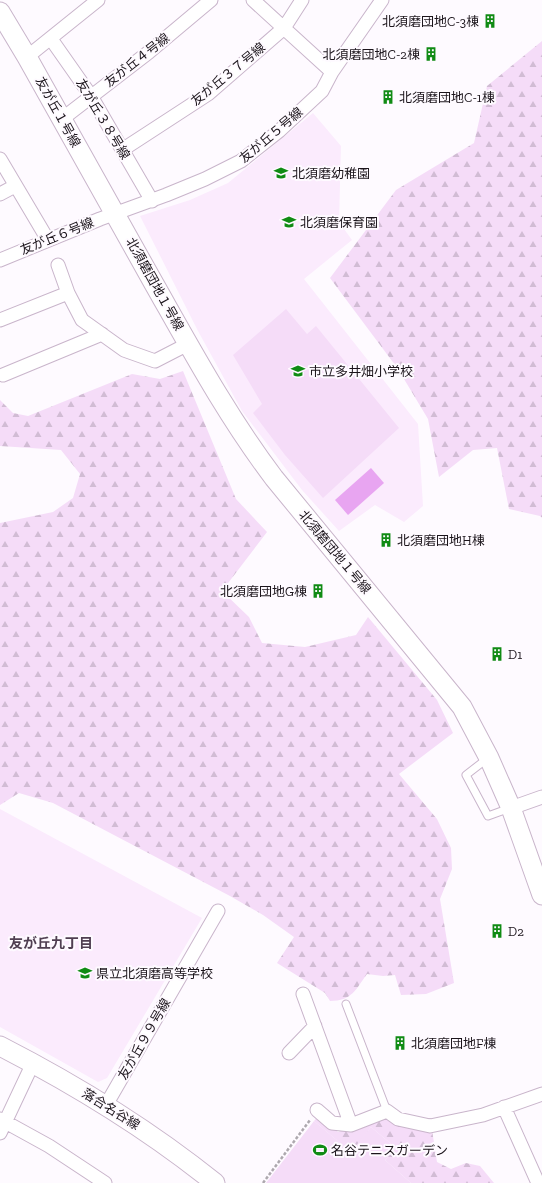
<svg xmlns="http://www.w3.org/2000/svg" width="542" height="1183" font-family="'Zilla Slab','Noto Sans JP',serif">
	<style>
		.built { fill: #fbebfd }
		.forest { fill: url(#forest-firs) }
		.pitch { fill: #f5dcf8 }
		.water { fill: #e8a5f1 }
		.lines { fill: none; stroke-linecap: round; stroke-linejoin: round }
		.lane-casing { stroke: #c9b5cb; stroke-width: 9 }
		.street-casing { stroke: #c9b5cb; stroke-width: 15 }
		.secondary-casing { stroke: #c9b5cb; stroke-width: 21 }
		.path { stroke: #ada8ae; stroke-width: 2.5; stroke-dasharray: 3 2; stroke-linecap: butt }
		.lane { stroke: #fff; stroke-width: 7 }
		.street { stroke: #fff; stroke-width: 13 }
		.secondary { stroke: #fff; stroke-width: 19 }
		.labels { text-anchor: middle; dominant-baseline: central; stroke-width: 4; stroke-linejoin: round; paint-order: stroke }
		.poi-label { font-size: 13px; fill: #1b141b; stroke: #fefaff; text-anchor: start }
		.street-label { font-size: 13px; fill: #1b141b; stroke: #fefaff }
		.neighbourhood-label { font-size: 14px; font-weight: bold; fill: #503f52; stroke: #fefaff }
	</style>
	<defs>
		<pattern id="forest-firs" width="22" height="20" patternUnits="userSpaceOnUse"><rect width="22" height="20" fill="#f5dcf8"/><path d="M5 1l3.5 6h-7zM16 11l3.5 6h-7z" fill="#d1bcd4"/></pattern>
	</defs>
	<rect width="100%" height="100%" fill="#fefaff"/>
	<path class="built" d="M313 113 341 146 339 222 352 240 304 279 418 424 423 506 404 522 375 505 339 531 302 490 242 411 198 331 140 216 190 200 228 183Z
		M0 809 202 918 107 1078 98 1082 0 1027Z"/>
	<path class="forest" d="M542 41V518L540 516 509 509 497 448 473 450 439 477 428 419 398 369 330 278 396 190 474 143 487 86Z
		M183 371 236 499 267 532 222 591 249 617 262 643 305 647 356 635 368 617 437 700 453 733 399 774 437 819 451 848 452 869 440 899 454 983 426 994 401 995 395 975 383 976 367 974C356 989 352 1001 330 1001L325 993 277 963 294 937 263 915 230 896 53 803 19 793 0 805V523L53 512 73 498 80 474 61 450 0 446V400L13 413 28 416 132 374 160 379Z
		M318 1116 338 1132 379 1118 432 1130 437 1162 451 1169 466 1163 480 1166 494 1183H411L385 1160 396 1148 371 1127 352 1153 314 1121Z"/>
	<path class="pitch" d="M286 309 307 334 316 326 399 428 323 498 285 455 253 413 262 404 233 355Z
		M314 1121 351 1152 371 1127 396 1148 385 1160 411 1183H266Z"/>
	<path class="water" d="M371 468 384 483 348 515 335 500Z"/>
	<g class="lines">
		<defs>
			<path id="lane" d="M488 758 466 775 488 816 510 808
				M346 1004 387 1111"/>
			<path id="street" d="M253 0 332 72
				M51 39 91 96 152 201
				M27 57 98 0
				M62 119 149 52 211 0
				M122 150 208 94 284 28 302 0
				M0 159 48 240
				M0 194 15 186
				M0 260 100 219 166 195 205 179 241 161 279 131 322 91 332 72 382 0
				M58 265 68 293 82 320 124 350 155 361 188 344
				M0 320 68 293
				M3 375 102 334
				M511 808 542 797
				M303 994 351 1125
				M289 1053 315 1026
				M106 1105 218 911
				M504 1107 538 1183
				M317 1110 332 1123 351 1125 387 1111 398 1119 430 1126 483 1115 542 1094
				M0 1119 49 1146 105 1183
				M0 1133 33 1063"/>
			<path id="secondary" d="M0 12 27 57C69 132 111 207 153 282 191 349 227 416 274 478L462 707 489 758 511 808 542 895
				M0 1046C76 1085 148 1129 215 1183"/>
		</defs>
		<use href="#lane" class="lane-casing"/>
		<use href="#street" class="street-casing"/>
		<use href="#secondary" class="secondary-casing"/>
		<path class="path" d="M263 1183 310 1120"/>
		<use href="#lane" class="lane"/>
		<use href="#street" class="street"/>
		<use href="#secondary" class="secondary"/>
	</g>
	<defs>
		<symbol id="building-bare" viewBox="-9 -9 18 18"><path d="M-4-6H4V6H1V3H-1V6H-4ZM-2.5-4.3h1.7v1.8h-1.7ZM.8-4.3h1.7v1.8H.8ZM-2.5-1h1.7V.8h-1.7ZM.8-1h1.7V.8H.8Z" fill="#108b14" stroke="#fefaff" stroke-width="2.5" paint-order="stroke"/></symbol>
		<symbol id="school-bare" viewBox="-9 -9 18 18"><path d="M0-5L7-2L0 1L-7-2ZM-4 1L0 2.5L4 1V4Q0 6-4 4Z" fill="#108b14" stroke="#fefaff" stroke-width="2.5" paint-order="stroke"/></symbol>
		<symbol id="stadium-bare" viewBox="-9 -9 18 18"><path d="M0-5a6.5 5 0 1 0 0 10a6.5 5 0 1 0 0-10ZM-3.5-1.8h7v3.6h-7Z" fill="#108b14" stroke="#fefaff" stroke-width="2.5" paint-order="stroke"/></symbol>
	</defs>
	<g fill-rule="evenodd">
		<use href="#building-bare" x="480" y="11" width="20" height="20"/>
		<use href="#building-bare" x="421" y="44" width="20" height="20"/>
		<use href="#building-bare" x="378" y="87" width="20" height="20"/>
		<use href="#school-bare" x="271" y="163" width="20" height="20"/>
		<use href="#school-bare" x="279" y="212" width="20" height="20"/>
		<use href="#school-bare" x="288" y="361" width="20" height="20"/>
		<use href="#building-bare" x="376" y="530" width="20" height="20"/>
		<use href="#building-bare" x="308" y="581" width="20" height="20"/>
		<use href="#building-bare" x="487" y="644" width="20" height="20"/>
		<use href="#building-bare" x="487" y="921" width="20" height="20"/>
		<use href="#school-bare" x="75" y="963" width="20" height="20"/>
		<use href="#building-bare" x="390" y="1033" width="20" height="20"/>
		<use href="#stadium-bare" x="310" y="1140" width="20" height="20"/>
	</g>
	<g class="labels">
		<g class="poi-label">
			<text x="479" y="21" text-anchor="end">北須磨団地C-3棟</text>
			<text x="420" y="54" text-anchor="end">北須磨団地C-2棟</text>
			<text x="399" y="97">北須磨団地C-1棟</text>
			<text x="292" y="173">北須磨幼稚園</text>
			<text x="300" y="222">北須磨保育園</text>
			<text x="309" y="371">市立多井畑小学校</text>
			<text x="397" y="540">北須磨団地H棟</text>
			<text x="307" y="591" text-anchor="end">北須磨団地G棟</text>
			<text x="508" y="654">D1</text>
			<text x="508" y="931">D2</text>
			<text x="96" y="973">県立北須磨高等学校</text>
			<text x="411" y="1043">北須磨団地F棟</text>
			<text x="331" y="1150">名谷テニスガーデン</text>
		</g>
		<g class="street-label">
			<text transform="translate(137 60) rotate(-38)">友が丘４号線</text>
			<text transform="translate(228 74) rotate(-39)">友が丘３７号線</text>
			<text transform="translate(58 112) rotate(61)">友が丘１号線</text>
			<text transform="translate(103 119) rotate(59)">友が丘３８号線</text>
			<text transform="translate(271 135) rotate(-40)">友が丘５号線</text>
			<text transform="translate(57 236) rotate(-22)">友が丘６号線</text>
			<text transform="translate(155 284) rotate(61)">北須磨団地１号線</text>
			<text transform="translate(335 552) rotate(50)">北須磨団地１号線</text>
			<text transform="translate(144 1039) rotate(-60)">友が丘９９号線</text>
			<text transform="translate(111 1109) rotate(32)">落合名谷線</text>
		</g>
		<g class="neighbourhood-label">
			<text x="51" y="943">友が丘九丁目</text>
		</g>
	</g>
</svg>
